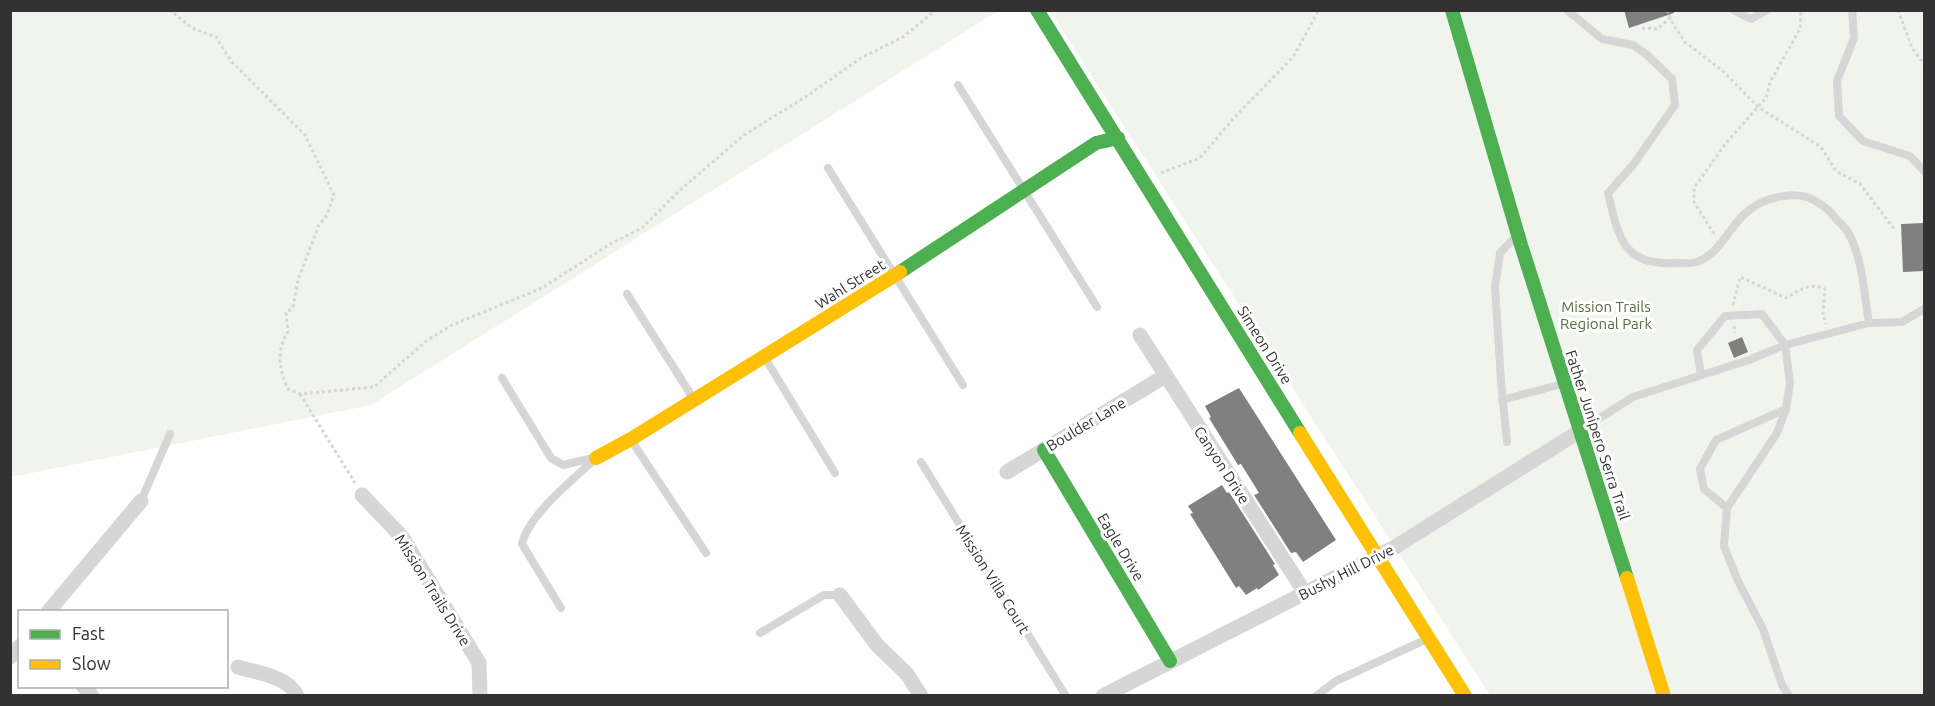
<svg xmlns="http://www.w3.org/2000/svg" width="1935" height="706" font-family="Ubuntu,sans-serif">
	<style>
		.green { fill: #f1f4ed }
		.building { fill: #808080 }
		.lines { fill: none; stroke-linecap: round; stroke-linejoin: round }
		.path { stroke: #d5d5d5; stroke-width: 3; stroke-dasharray: 3 3; stroke-linecap: butt }
		.lane { stroke: #d6d6d6; stroke-width: 8 }
		.street { stroke: #d6d6d6; stroke-width: 15 }
		.fast { stroke: #4caf50; stroke-width: 14 }
		.slow { stroke: #ffc107; stroke-width: 14 }
		.labels { text-anchor: middle; dominant-baseline: central; stroke-width: 6; stroke-linejoin: round; paint-order: stroke }
		.street-label { font-size: 15px; fill: #323232; stroke: #fff }
		.park-label { font-size: 15px; fill: #566e40; stroke: #fff }
	</style>
	<rect width="100%" height="100%" fill="#fff"/>
	<path class="green" d="M11 11H998L371 405 11 477Z
		M1050 11H1924V695H1490Z"/>
	<path class="building" d="M1624 10H1674V13L1629 28Z
		M1924 223V271L1903 272 1901 224Z
		M1742 337 1748 352 1734 358 1728 343Z
		M1239 388 1336 540 1303 562 1296 552 1291 553 1254 495 1259 493 1251 480 1241 464 1238 465 1209 418 1211 417 1205 406Z
		M1222 485 1227 493 1229 492 1275 564 1273 565 1279 575 1258 590 1257 588 1246 595 1239 586 1236 588 1190 514 1193 513 1188 506Z"/>
	<g class="lines">
		<path class="path" d="M169 10 175 14 192 28 216 37 231 61 305 135 334 195 327 215 319 225 298 280 293 307 286 313 288 332C276 350 279 370 288 389L300 394 374 387 426 341 452 325 542 288 610 244 642 228 679 191 744 135 807 96 861 58 903 37 936 10
			M1667 10 1673 24 1685 42 1724 72 1758 107 1821 147 1836 171 1860 184 1895 230
			M1898 10 1912 48 1924 64
			M1642 28 1658 29 1671 17
			M1161 173 1200 158 1234 118 1293 57 1319 10
			M1714 234 1694 202V188L1726 143 1766 98 1770 82 1800 29 1801 10
			M1733 305 1740 277 1786 298C1800 290 1810 282 1825 289L1823 315 1826 324
			M1734 326 1735 333
			M300 394 355 483"/>
		<path class="lane" d="M1567 10 1602 39 1633 45 1646 54 1672 79 1675 105 1633 165 1608 193C1618 235 1622 266 1674 263 1681 263 1690 264 1697 262 1721 253 1729 226 1748 211 1765 197 1797 189 1817 202 1824 206 1832 213 1837 220 1841 224 1847 229 1849 234 1863 260 1864 295 1869 323
			M1733 10 1751 19 1767 10
			M1852 10 1854 38 1837 81 1839 116 1863 141 1910 156 1924 171
			M958 85 1097 307
			M828 168 963 385
			M627 294 693 398
			M765 358 835 473
			M1701 375 1697 350 1725 316 1762 314 1785 345 1790 383 1786 409 1777 433 1727 508 1724 546 1737 579 1763 629 1782 685 1789 696
			M502 378 551 458 563 465 593 458
			M1502 400 1562 384
			M1581 430 1633 397 1749 360 1785 345 1869 323 1902 322 1924 309
			M631 440 706 553
			M1507 442 1501 381 1495 287 1500 253 1515 237
			M921 462 1066 696
			M141 501 170 434
			M1727 508 1704 489 1700 469 1716 440 1786 409
			M561 608 522 544C528 515 573 480 595 459
			M760 633 824 595H840
			M1316 696 1336 681 1427 639"/>
		<path class="street" d="M1140 335 1305 593
			M1007 472 1165 376
			M362 495 402 537 479 663 480 696
			M840 595 877 645 907 674 921 696
			M48 612 141 501
			M10 657 20 646
			M238 667C257 673 288 676 297 696
			M83 686 92 696
			M1103 696 1395 547 1580 431"/>
		<path class="fast" d="M1037 10 1300 433
			M1452 10 1521 245 1627 578
			M900 272 1096 143 1118 138
			M1044 450 1170 661"/>
		<path class="slow" d="M1300 433 1465 696
			M596 458 631 439 900 272
			M1627 578 1664 696"/>
	</g>
	<g class="labels">
		<g class="street-label">
			<text transform="translate(850 284) rotate(-32)">Wahl Street</text>
			<text transform="translate(1265 345) rotate(58)">Simeon Drive</text>
			<text transform="translate(1086 424) rotate(-31)">Boulder Lane</text>
			<text transform="translate(1598 435) rotate(72)">Father Junipero Serra Trail</text>
			<text transform="translate(1222 465) rotate(57)">Canyon Drive</text>
			<text transform="translate(1121 547) rotate(59)">Eagle Drive</text>
			<text transform="translate(1346 572) rotate(-27)">Bushy Hill Drive</text>
			<text transform="translate(993 579) rotate(58)">Mission Villa Court</text>
			<text transform="translate(433 590) rotate(58)">Mission Trails Drive</text>
		</g>
		<g class="park-label">
			<text x="1606" y="306">Mission Trails<tspan x="1606" dy="17">Regional Park</tspan></text>
		</g>
	</g>
	<rect width="1935" height="706" fill="none" stroke="#323232" stroke-width="24"/>
	<rect x="18" y="610" width="210" height="78" fill="#ffffff" stroke="#adadad" stroke-width="1.5"/>
	<rect x="30" y="630" width="30" height="9" fill="#4caf50" stroke="#adadad" stroke-width="1.5"/>
	<text x="72" y="640" font-size="18" fill="#323232">Fast</text>
	<rect x="30" y="660" width="30" height="9" fill="#ffc107" stroke="#adadad" stroke-width="1.5"/>
	<text x="72" y="670" font-size="18" fill="#323232">Slow</text>
</svg>
